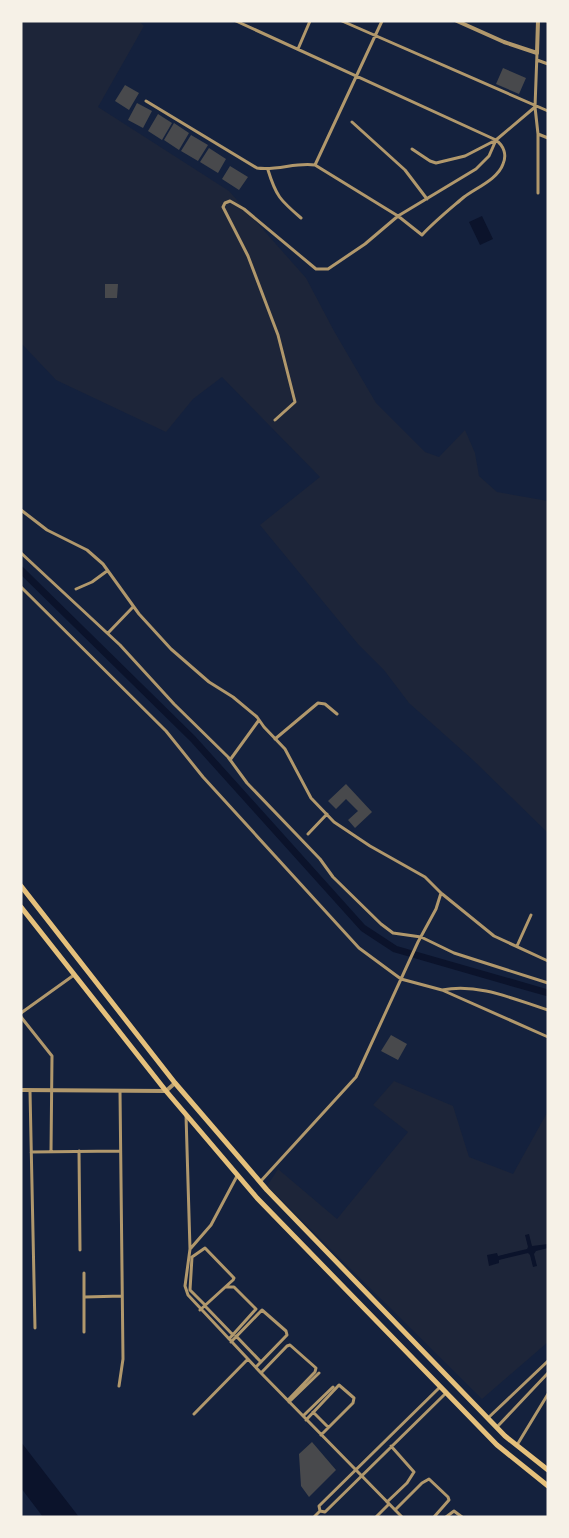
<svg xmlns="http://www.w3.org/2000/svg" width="569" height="1538" font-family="Figtree,sans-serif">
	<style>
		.green { fill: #1d2539 }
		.water { fill: #0b132b }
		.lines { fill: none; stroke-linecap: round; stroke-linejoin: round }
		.canal { stroke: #0b132b; stroke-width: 7 }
		.building { fill: #48494c }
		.minor { stroke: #b1986c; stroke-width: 3 }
		.tertiary { stroke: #b1986c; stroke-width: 4 }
		.primary { stroke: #e5c07b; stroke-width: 5 }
	</style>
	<rect width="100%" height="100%" fill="#14213d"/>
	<path class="green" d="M21 21H139L144 26 98 107 229 191 306 278 334 331 376 403 425 452 439 457 465 430 475 453 479 476 497 492 548 501V833L473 760 409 703 384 670 358 644 260 525 320 477 222 377 193 399 166 432 56 380 21 343Z
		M394 1081 453 1106 469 1157 513 1174 548 1111V1342L482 1399 267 1186 278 1169 337 1219 408 1132 373 1105Z"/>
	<path class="water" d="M482 216 493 239 480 245 469 222Z
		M529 1234 532 1246 548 1244V1248L536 1251 534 1254 537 1266 533 1267 530 1255 528 1253 499 1260V1263L489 1266 487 1255 497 1253 498 1256 527 1249 528 1247 525 1235Z
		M21 1442 79 1517H43L21 1488Z"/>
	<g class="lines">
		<path class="canal" d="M21 570 193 739 363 928 395 949 548 993"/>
	</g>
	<path class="building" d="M503 68 526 78 519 94 496 84Z
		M125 85 139 93 129 110 115 101Z
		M137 103 152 111 143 128 128 120Z
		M158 114 172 123 162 140 148 131Z
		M174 123 189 133 179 150 164 140Z
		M191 135 208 145 198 161 181 151Z
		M209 148 226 159 218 173 200 162Z
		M230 166 248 177 239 190 222 179Z
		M105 284H118L117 298H105Z
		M346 784 372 812 355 828 348 820 358 811 346 799 336 809 328 801Z
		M391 1035 407 1044 398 1060 381 1051Z
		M312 1442 336 1470 309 1497 301 1486 299 1454Z"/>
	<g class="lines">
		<path class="minor" d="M236 21 496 140C504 146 507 155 503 164 498 179 476 188 464 197 450 209 435 221 422 235L398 216 476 169 489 156 496 140
			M342 21 548 111
			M547 21H548
			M298 49 310 21
			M537 53 535 107 538 134V193
			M537 60 548 64
			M146 101 257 168C277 171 296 162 315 165L398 216 365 244 328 269H316L244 209 230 201 225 203 223 207 248 256 278 335 295 402 275 420
			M352 122 405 170 427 199
			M538 134 548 138
			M412 149 430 161 436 163 465 156 496 140 535 107
			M315 165 382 21
			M268 170C276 196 280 200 301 218
			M21 510 47 530 87 550 103 564 139 614 171 649 209 682 233 697 257 717 264 727 285 749 311 798 334 822 370 846 425 877 441 893 494 936 548 961
			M21 553 120 645 174 704 228 757 247 783 320 859 333 877 381 924 393 933 421 937 454 953 548 983
			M21 587 166 731 203 777 359 948 401 979 442 990 548 1037
			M76 589 92 582 107 571
			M108 633 133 607
			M275 739 318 703 325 704 337 714
			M230 760 259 720
			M308 834 327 814
			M517 946 531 915
			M442 990C479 983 513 999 548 1010
			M21 1013 74 975
			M21 1017 52 1056 51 1152
			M30 1091 35 1328
			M186 1115 190 1249 185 1286 188 1295 261 1373 402 1517
			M79 1151 80 1250
			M31 1152 120 1151
			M260 1182 356 1077 418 942 436 909 441 893
			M191 1248 211 1225 237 1176
			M84 1273V1332
			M227 1287H234L256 1309 229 1339
			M85 1297 122 1296
			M206 1307 233 1335
			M200 1310 233 1280 234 1278 205 1248 192 1257 190 1290 205 1305
			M236 1336 261 1362
			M231 1342 262 1310 286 1331 287 1335 256 1367
			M261 1373 287 1346 290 1345 316 1368 315 1372 288 1400
			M119 1386 123 1359 120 1091
			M289 1402 319 1373
			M313 1412 328 1427
			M194 1414 248 1359
			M303 1416 333 1387
			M488 1418 548 1361
			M306 1420 339 1385 354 1398 353 1403 321 1435
			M497 1427 548 1373
			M517 1445 548 1394
			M387 1502 407 1483 414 1472 391 1446
			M395 1510 422 1483 429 1479 448 1497 449 1500 434 1517
			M320 1511 319 1506 439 1388
			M314 1517 320 1511 325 1512 445 1394
			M376 1517 389 1504
			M446 1517 454 1511 462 1517"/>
		<path class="tertiary" d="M457 21 504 42 537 53 538 21
			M21 1090 166 1091 175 1083"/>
		<path class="primary" d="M21 886 175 1083 267 1190 505 1436 548 1470
			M21 907 166 1091 257 1198 497 1445 548 1486"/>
	</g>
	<rect width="569" height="1538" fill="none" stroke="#f6f1e7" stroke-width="45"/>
</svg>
